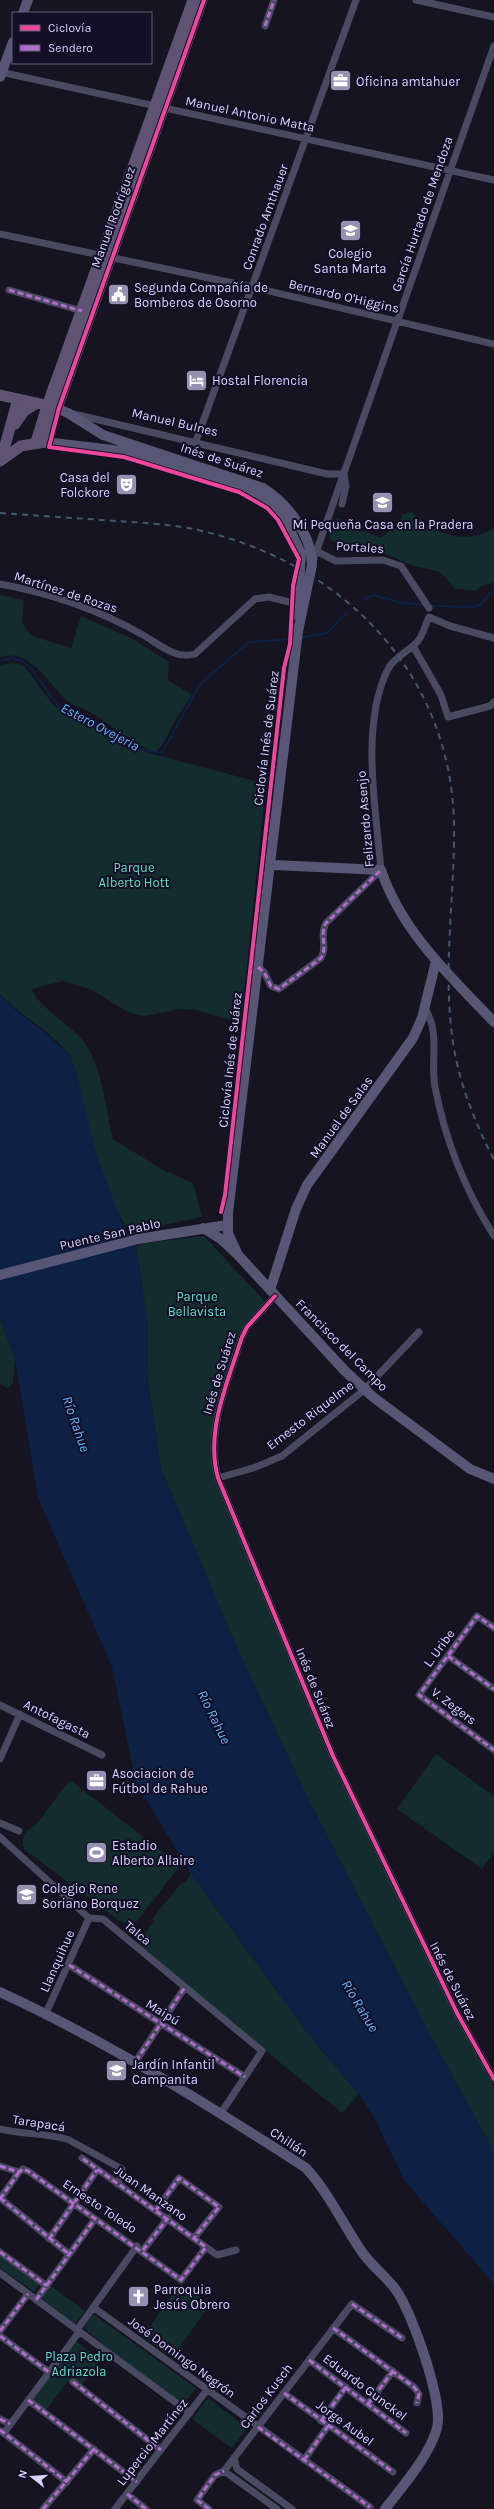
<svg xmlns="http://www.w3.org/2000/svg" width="494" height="2509" font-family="Karla,sans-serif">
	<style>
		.green { fill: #132c2d }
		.water { fill: #0d2144 }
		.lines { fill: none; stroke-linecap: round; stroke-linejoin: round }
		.stream { stroke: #0d2144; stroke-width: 2 }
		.street { stroke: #4a4962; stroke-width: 7 }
		.secondary { stroke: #575674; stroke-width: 10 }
		.primary { stroke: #5e5373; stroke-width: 11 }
		.rail { stroke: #43596b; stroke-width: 2; stroke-dasharray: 6 5; stroke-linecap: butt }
		.quiet { stroke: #b06ccc; stroke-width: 3; stroke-dasharray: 6 3; stroke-linecap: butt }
		.cycleway-casing { stroke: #130f26; stroke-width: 6 }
		.cycleway { stroke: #ed469a; stroke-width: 4 }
		.labels { text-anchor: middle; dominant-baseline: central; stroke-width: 4; stroke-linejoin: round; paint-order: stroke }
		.poi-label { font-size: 13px; fill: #d9d4ff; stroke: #130f26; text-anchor: start }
		.street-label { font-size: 13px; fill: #d9d4ff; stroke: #130f26 }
		.park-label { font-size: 13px; fill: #5fe0c0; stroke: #130f26 }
		.water-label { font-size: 14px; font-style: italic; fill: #62b6ff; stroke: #130f26 }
	</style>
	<rect width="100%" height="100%" fill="#161421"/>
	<path class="green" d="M412 512C434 534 466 546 494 528V582L480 587 476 591 455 589 440 572 411 565 379 551 331 541 329 534 337 518 347 524 380 538 400 524 402 514Z
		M0 595 24 600 22 623 32 636 71 648 81 616 133 639 169 662 168 680 192 695 176 719 161 747 155 752C130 743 112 725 90 712 84 708 76 707 70 703 49 687 32 647 0 657Z
		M13 663 24 666 54 706 93 722 113 736 145 752 266 784 241 1023 196 1010 179 1009 146 1016 130 1013 90 989 63 981 32 989C36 1006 74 1026 86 1045 103 1071 106 1109 113 1139L163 1170 193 1183 202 1217 130 1232C106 1199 93 1144 83 1104 79 1088 78 1072 70 1057 58 1036 18 1014 0 994V665Z
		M204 1236 266 1303 243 1327 239 1334 218 1406 212 1461 323 1736 458 2019 494 2087V2152L431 2037 308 1799 237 1648 161 1469 147 1375 148 1326 136 1246 147 1243Z
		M0 1318 15 1359 13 1383 8 1388 0 1384Z
		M436 1754 494 1796V1852L482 1869 397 1809Z
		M70 1780 168 1856 179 1867 137 1921 128 1924 118 1920 24 1849C21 1837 24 1831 35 1826Z
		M191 1874 316 2044 359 2094 342 2113 136 1945 154 1921 152 1919 182 1882 184 1883Z
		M0 2257H3L40 2283 34 2292 0 2268Z
		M180 2283 210 2304 172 2358 143 2337Z
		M51 2286 85 2311 74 2325 41 2300Z
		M93 2314 196 2388 180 2408 84 2328Z
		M76 2341 101 2360 79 2389 81 2390 68 2381 46 2410 32 2400Z
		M208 2398 247 2428 232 2448 192 2419Z"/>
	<path class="water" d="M0 994 11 1006 50 1037 69 1055 76 1070 95 1151 121 1220 136 1246 148 1326 147 1376 161 1469 237 1648 308 1799 431 2037 494 2152V2284L404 2180 374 2117 359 2094 316 2044 191 1874 136 1783 112 1667 38 1498 15 1359 0 1318Z"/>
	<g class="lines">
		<path class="stream" d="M364 599 373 595 399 602 424 605
			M431 606 474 607 481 604 494 589
			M300 638 327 633 347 612
			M0 661 11 658 21 660 31 668 58 706 67 712 89 717 138 749 162 753 200 684 249 642 294 639"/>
		<path class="street" d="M416 0 494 17
			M265 26 274 0
			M0 72 494 180
			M0 234 252 287 494 344
			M9 290 82 311
			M74 414 327 474H344
			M196 441 356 0
			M342 504 346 486 344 474
			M316 551 336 561 383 560 401 566 429 608
			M313 561 494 46
			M0 584C49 593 99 610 143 635 159 644 176 660 195 654L255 599 269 597 297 604
			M413 646 441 695 448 717 490 706 494 702
			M258 967 264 972 271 986 279 989 321 958C328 947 319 935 326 923L381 870C376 809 360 725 388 669 393 658 409 651 417 642 423 636 425 625 429 617L450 626 494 638
			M424 1007C441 1032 430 1059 435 1087 445 1139 465 1190 494 1236
			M275 1296 247 1327 242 1337C228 1381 205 1431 218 1478L333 1756 457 2013 494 2079
			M218 1478 256 1467 282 1456 364 1390 419 1332
			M494 1628 477 1616 419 1695 494 1750
			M448 1656 494 1689
			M0 1705 102 1755
			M0 1759 20 1714
			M0 1823 19 1831
			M0 1837 89 1918 103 1919 262 2051 221 2113
			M69 1965 245 2077
			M46 2013 89 1918
			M136 2061 185 1987
			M0 2129C22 2135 52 2133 69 2140L122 2169V2175L117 2184
			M82 2158 217 2255 236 2250
			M0 2166 19 2172 23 2169 28 2171 181 2280 206 2247
			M0 2198 69 2254
			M0 2199 19 2172
			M156 2210 179 2178 219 2207 194 2238
			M49 2239 97 2170
			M143 2250 168 2218
			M0 2252 47 2286
			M0 2273 190 2413
			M36 2300 95 2219
			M93 2307 370 2507
			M333 2328 414 2387 419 2394 417 2403
			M77 2330 137 2246
			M0 2331 28 2294
			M0 2336 49 2372
			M309 2360 406 2433
			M73 2382 161 2450
			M284 2393 393 2472
			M28 2400 137 2482
			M368 2404 393 2371
			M0 2419 10 2424
			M321 2421 346 2387
			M1 2431 67 2482
			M4 2433 79 2332
			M234 2458 237 2469 292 2509
			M304 2460 328 2426
			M224 2471 277 2509
			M127 2494 146 2509
			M43 2509 94 2449
			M115 2509 207 2390
			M209 2509 197 2500 215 2475 224 2471 234 2458 352 2304 402 2338"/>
		<path class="secondary" d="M23 13 28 0
			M0 77 13 42
			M51 406 68 413 103 435 263 488C288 504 312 535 312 565L298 631 228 1213V1233L238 1255
			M45 442 121 451 246 489 268 502 287 523 301 554 297 615
			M274 865 381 870C402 932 451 977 494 1022
			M203 1228 221 1239 238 1255 344 1370 373 1397 470 1469 494 1479
			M0 1275 138 1239 227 1225
			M270 1290 296 1209 307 1185 413 1038 422 1018 436 961
			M0 1992C108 2042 207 2104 306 2168 328 2192 342 2222 360 2249 370 2265 385 2275 396 2290 412 2312 444 2403 437 2428 430 2455 402 2487 385 2509"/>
		<path class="primary" d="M0 395 41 404
			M15 424 24 411 37 403
			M36 442 47 406 193 0
			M1 460 18 399
			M0 461 21 446 45 442 202 0"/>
		<path class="rail" d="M0 513C39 516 77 518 116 521 143 523 171 524 198 530 341 562 451 672 454 824 455 896 442 970 453 1042 459 1084 475 1122 494 1160"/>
		<path class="quiet" d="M265 26 274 0
			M9 290 82 311
			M258 967 264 972 271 986 279 989 321 958C328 947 319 935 326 923L381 870
			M494 1628 477 1616 419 1695 494 1750
			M448 1656 494 1689
			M69 1965 245 2077
			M136 2061 185 1987
			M0 2166 19 2172 23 2169 28 2171 181 2280 206 2247 82 2158
			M0 2198 69 2254
			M0 2199 19 2172
			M156 2210 179 2178 219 2207 194 2238
			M49 2239 97 2170
			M143 2250 168 2218
			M0 2252 47 2286
			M36 2300 95 2219
			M352 2304 402 2338
			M333 2328 414 2387 419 2394 417 2403
			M0 2331 28 2294
			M0 2336 49 2372
			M309 2360 406 2433
			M73 2382 161 2450
			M284 2393 393 2472
			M28 2400 137 2482
			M368 2404 393 2371
			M0 2419 10 2424
			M321 2421 346 2387
			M258 2427 370 2507
			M0 2430 67 2482
			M304 2460 328 2426
			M127 2494 146 2509
			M43 2509 94 2449
			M209 2509 197 2500 215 2475 224 2471"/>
		<defs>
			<path id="cycleway" d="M204 0 59 408 49 447 124 457 239 492 267 508 278 520 299 559 293 586 290 644 284 668 225 1195 221 1212
				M275 1296 247 1327 242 1337C228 1381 205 1431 218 1478L333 1756 457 2013 494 2079"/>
		</defs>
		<use href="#cycleway" class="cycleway-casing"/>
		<use href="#cycleway" class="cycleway"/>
	</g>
	<defs>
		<symbol id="office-square" viewBox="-11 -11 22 22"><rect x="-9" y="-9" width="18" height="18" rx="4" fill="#9591b1" stroke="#130f26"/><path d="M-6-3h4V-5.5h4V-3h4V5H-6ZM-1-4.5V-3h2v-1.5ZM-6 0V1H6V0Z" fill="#fff"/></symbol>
		<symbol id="school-square" viewBox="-11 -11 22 22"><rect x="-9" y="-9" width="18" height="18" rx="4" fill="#9591b1" stroke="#130f26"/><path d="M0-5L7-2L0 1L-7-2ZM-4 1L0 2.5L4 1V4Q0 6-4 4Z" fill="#fff"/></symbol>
		<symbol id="civic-square" viewBox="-11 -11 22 22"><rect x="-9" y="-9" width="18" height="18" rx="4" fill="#9591b1" stroke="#130f26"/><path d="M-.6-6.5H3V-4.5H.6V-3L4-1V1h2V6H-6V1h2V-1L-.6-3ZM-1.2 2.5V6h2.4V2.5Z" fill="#fff"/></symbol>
		<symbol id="hotel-square" viewBox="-11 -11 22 22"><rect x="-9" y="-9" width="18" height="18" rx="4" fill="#9591b1" stroke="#130f26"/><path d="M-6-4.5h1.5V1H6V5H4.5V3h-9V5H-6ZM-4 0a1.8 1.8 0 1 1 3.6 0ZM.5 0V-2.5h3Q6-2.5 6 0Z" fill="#fff"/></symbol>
		<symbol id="theatre-square" viewBox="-11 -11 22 22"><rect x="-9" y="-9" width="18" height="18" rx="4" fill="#9591b1" stroke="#130f26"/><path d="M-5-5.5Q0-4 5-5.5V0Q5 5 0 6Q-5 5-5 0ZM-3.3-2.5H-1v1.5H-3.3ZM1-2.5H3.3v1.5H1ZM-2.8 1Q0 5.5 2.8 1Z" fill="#fff"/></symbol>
		<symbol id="stadium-square" viewBox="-11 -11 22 22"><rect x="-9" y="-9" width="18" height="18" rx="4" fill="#9591b1" stroke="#130f26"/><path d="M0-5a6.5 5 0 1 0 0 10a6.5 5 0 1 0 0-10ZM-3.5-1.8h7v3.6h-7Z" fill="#fff"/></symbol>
		<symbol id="church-square" viewBox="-11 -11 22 22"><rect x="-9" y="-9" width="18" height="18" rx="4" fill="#9591b1" stroke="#130f26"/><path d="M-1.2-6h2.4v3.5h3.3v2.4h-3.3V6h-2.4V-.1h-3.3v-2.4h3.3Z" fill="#fff"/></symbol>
	</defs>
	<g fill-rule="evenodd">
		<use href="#office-square" x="328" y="68" width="25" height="25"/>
		<use href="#school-square" x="338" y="218" width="25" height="25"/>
		<use href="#civic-square" x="106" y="282" width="25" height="25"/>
		<use href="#hotel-square" x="184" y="368" width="25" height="25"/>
		<use href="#theatre-square" x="114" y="472" width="25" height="25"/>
		<use href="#school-square" x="370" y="490" width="25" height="25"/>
		<use href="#office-square" x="84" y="1768" width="25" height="25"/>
		<use href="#stadium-square" x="84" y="1840" width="25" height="25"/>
		<use href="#school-square" x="14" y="1882" width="25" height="25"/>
		<use href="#school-square" x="104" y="2058" width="25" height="25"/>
		<use href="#church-square" x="126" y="2284" width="25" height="25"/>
	</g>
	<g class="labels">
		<g class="poi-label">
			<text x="356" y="81">Oficina amtahuer</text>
			<text x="350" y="253" text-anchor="middle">Colegio<tspan x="350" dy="15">Santa Marta</tspan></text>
			<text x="134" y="287">Segunda Compañía de<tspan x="134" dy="15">Bomberos de Osorno</tspan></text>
			<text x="212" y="380">Hostal Florencia</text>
			<text x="110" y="477" text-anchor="end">Casa del<tspan x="110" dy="15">Folckore</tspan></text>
			<text x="383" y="524" text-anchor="middle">Mi Pequeña Casa en la Pradera</text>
			<text x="112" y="1773">Asociacion de<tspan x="112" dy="15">Fútbol de Rahue</tspan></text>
			<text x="112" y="1845">Estadio<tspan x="112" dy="15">Alberto Allaire</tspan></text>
			<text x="42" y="1888">Colegio Rene<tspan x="42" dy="15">Soriano Borquez</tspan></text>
			<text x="132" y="2064">Jardín Infantil<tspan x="132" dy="15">Campanita</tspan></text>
			<text x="154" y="2289">Parroquia<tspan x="154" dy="15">Jesús Obrero</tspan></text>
		</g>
		<g class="street-label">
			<text transform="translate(250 114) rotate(12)">Manuel Antonio Matta</text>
			<text transform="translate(422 214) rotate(-71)">García Hurtado de Mendoza</text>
			<text transform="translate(113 217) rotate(-70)">Manuel Rodríguez</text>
			<text transform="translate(265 217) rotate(-70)">Conrado Amthauer</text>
			<text transform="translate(344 296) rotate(13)">Bernardo O'Higgins</text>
			<text transform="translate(175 422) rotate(13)">Manuel Bulnes</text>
			<text transform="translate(222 460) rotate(18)">Inés de Suárez</text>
			<text transform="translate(360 547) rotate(4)">Portales</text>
			<text transform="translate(66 592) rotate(18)">Martínez de Rozas</text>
			<text transform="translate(266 738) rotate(-83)">Ciclovía Inés de Suárez</text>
			<text transform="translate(365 819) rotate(-95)">Felizardo Asenjo</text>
			<text transform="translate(230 1060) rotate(-84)">Ciclovía Inés de Suárez</text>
			<text transform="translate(341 1117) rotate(-54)">Manuel de Salas</text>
			<text transform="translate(110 1234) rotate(-13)">Puente San Pablo</text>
			<text transform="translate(342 1345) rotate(45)">Francisco del Campo</text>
			<text transform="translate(219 1373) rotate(-73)">Inés de Suárez</text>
			<text transform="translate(310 1415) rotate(-37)">Ernesto Riquelme</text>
			<text transform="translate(439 1648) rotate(-54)">L. Uribe</text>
			<text transform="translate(316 1688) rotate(68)">Inés de Suárez</text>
			<text transform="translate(454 1706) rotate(37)">V. Zegers</text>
			<text transform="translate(57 1719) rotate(26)">Antofagasta</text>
			<text transform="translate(138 1933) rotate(40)">Talca</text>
			<text transform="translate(57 1961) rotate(-66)">Llanquihue</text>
			<text transform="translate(453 1981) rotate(63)">Inés de Suárez</text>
			<text transform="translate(163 2012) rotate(32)">Maipú</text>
			<text transform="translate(39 2123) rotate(9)">Tarapacá</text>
			<text transform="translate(289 2142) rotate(33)">Chillán</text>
			<text transform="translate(151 2193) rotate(35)">Juan Manzano</text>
			<text transform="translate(100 2206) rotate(34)">Ernesto Toledo</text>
			<text transform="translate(182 2357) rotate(36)">José Domingo Negrón</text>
			<text transform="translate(365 2387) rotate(37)">Eduardo Gunckel</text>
			<text transform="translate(266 2396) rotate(-53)">Carlos Kusch</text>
			<text transform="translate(345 2423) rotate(36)">Jorge Aubel</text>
			<text transform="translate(152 2442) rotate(-52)">Lupercio Martínez</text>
		</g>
		<g class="park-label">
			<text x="134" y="867">Parque<tspan x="134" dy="15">Alberto Hott</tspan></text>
			<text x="197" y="1296">Parque<tspan x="197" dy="15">Bellavista</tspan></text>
			<text x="79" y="2356">Plaza Pedro<tspan x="79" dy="15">Adriazola</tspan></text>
		</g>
		<g class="water-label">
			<text transform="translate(100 727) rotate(28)">Estero Ovejeria</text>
			<text transform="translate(76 1424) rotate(71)">Río Rahue</text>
			<text transform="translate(214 1717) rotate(64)">Río Rahue</text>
			<text transform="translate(360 2006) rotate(59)">Río Rahue</text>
		</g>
	</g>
	<rect x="12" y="12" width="140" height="52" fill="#130f26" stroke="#625e7d"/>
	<rect x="20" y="25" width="20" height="6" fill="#ed469a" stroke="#625e7d"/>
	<text x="48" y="32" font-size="12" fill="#d9d4ff">Ciclovía</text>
	<rect x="20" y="45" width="20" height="6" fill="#b06ccc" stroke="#625e7d"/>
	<text x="48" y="52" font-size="12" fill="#d9d4ff">Sendero</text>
	<g transform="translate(32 2477) rotate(287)" stroke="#130f26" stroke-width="3" paint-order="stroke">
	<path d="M0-3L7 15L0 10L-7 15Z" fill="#d9d4ff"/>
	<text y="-6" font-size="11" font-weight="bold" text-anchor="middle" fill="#d9d4ff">N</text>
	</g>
</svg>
